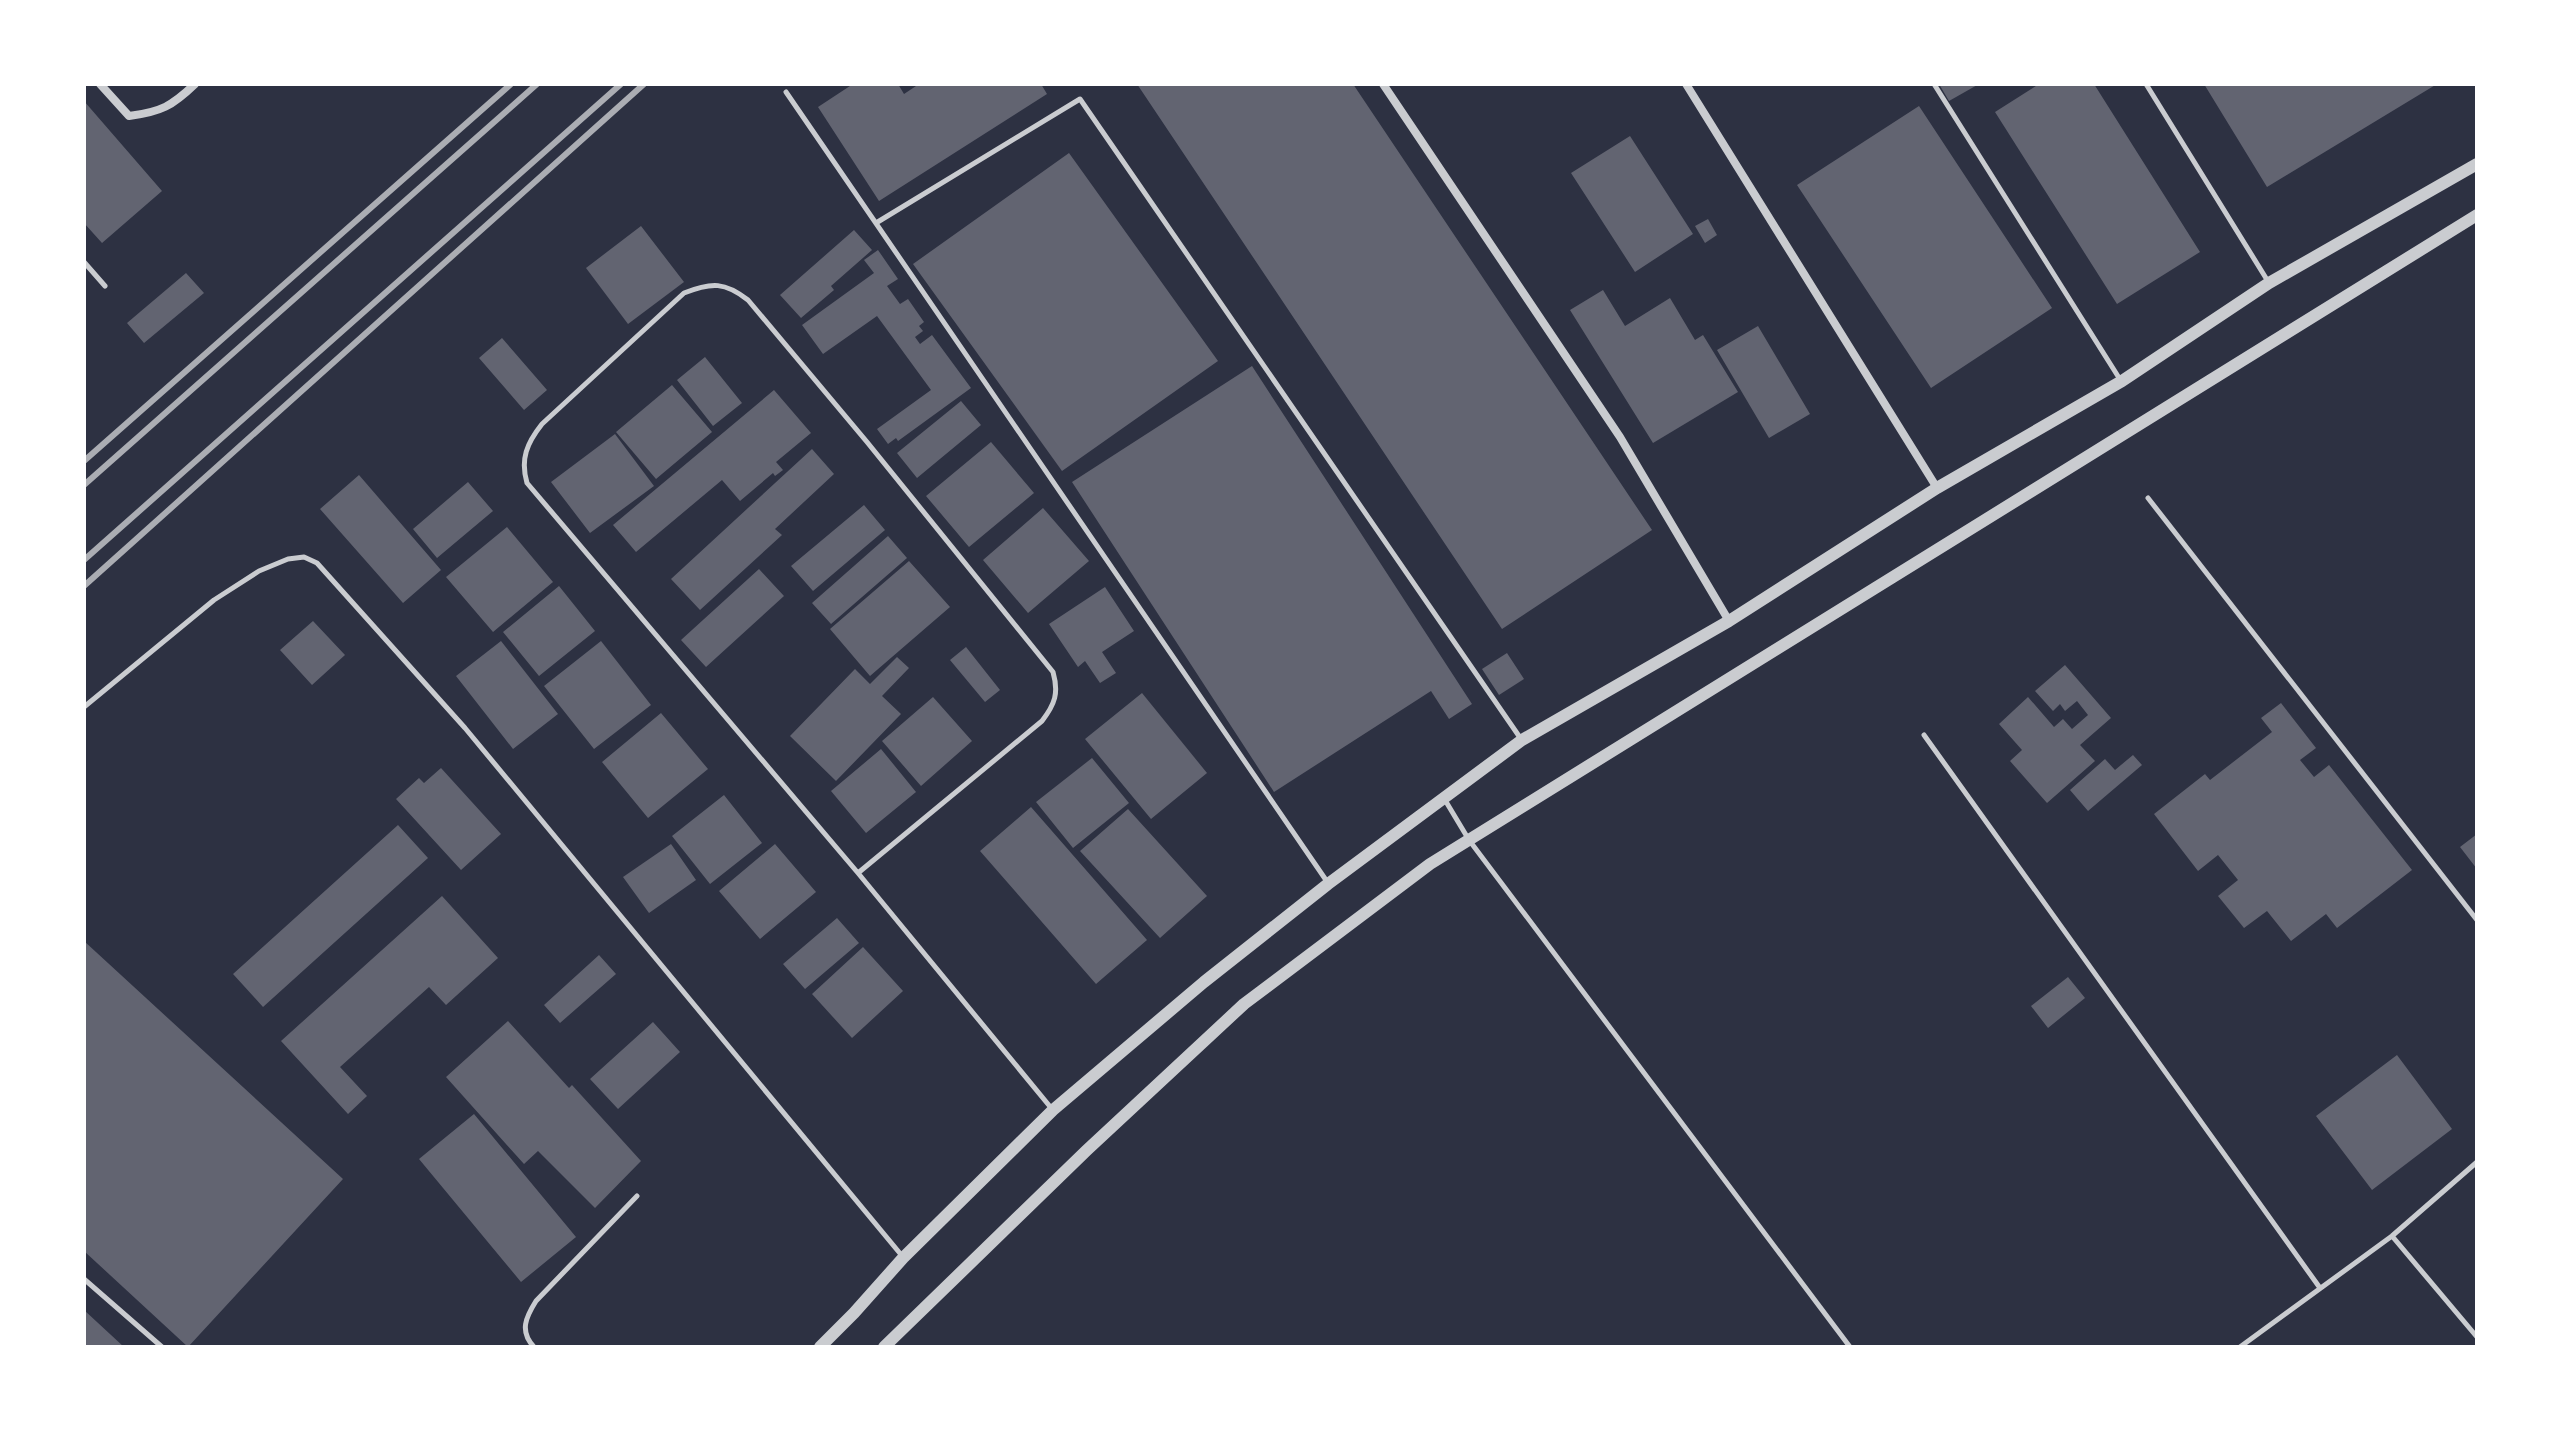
<svg xmlns="http://www.w3.org/2000/svg" width="2561" height="1431" font-family="Karla,sans-serif">
	<style>
		.building { fill: #626471 }
		.lines { fill: none; stroke-linecap: round; stroke-linejoin: round }
		.service { stroke: #caccd0; stroke-width: 5 }
		.minor { stroke: #caccd0; stroke-width: 8 }
		.tertiary { stroke: #caccd0; stroke-width: 12 }
		.rail { stroke: #abadb3; stroke-width: 6 }
	</style>
	<rect width="100%" height="100%" fill="#2d3142"/>
	<path class="building" d="M853 84H898L904 94 919 84H1041L1047 94 879 201 818 107Z
		M1137 84H1353L1652 530 1502 629Z
		M1939 84H1979L1949 101Z
		M2039 84H2094L2200 252 2117 304 1995 112Z
		M2204 84H2437L2267 187Z
		M84 101 162 191 102 243 84 223Z
		M1919 106 2052 308 1931 388 1797 185Z
		M1630 136 1693 234 1635 272 1571 173Z
		M1069 153 1218 361 1062 471 913 264Z
		M1708 219 1717 235 1705 243 1695 226Z
		M641 226 684 282 628 324 586 268Z
		M854 230 872 250 831 286 834 290 801 318 780 295Z
		M878 250 898 279 887 286 900 304 908 299 924 322 919 326 923 331 915 337 920 344 932 335 971 388 898 441 896 438 888 444 877 429 931 390 877 316 823 354 802 325 874 273 864 260Z
		M186 273 204 293 144 343 127 323Z
		M1603 290 1625 326 1670 298 1695 340 1703 335 1738 392 1653 443 1570 310Z
		M1758 326 1810 414 1769 438 1717 350Z
		M502 338 547 390 524 410 479 358Z
		M705 357 742 403 713 426 677 380Z
		M1252 366 1472 704 1449 719 1431 691 1274 792 1072 482Z
		M672 385 712 432 656 479 616 432Z
		M774 390 811 433 776 462 783 470 775 476 773 473 740 501 722 480 636 552 613 525Z
		M961 401 981 425 917 478 897 453Z
		M615 434 654 486 590 533 551 482Z
		M991 442 1034 493 969 547 926 496Z
		M812 449 834 474 775 529 782 535 700 610 671 579Z
		M359 475 441 570 403 603 320 509Z
		M468 482 493 511 437 558 413 529Z
		M864 505 885 530 813 591 791 566Z
		M1043 508 1089 561 1028 613 983 560Z
		M507 527 553 582 493 632 446 577Z
		M888 536 907 558 831 624 812 603Z
		M909 561 950 607 870 676 830 629Z
		M759 569 784 596 706 667 681 640Z
		M559 586 595 631 539 676 503 632Z
		M1105 587 1134 631 1102 652 1116 673 1100 683 1085 661 1078 667 1049 624Z
		M313 621 345 655 312 685 280 650Z
		M501 641 558 714 513 749 456 676Z
		M601 641 651 705 594 749 544 686Z
		M966 647 1000 690 985 702 950 660Z
		M1507 653 1524 679 1499 695 1482 669Z
		M897 657 909 668 882 696 901 714 836 781 790 736 855 669 870 684Z
		M2065 665 2111 718 2080 745 2095 761 2047 803 2010 761 2022 750 1999 724 2028 697 2054 727 2063 719 2072 729 2088 715 2077 701 2065 711 2060 704 2053 711 2035 691Z
		M1142 693 1207 773 1151 819 1085 739Z
		M933 697 972 741 921 786 882 741Z
		M2281 703 2316 748 2300 760 2314 777 2329 765 2412 870 2337 928 2326 914 2291 941 2267 911 2244 928 2218 896 2238 880 2218 855 2198 871 2154 814 2205 774 2210 780 2272 732 2261 718Z
		M661 713 708 769 648 818 602 762Z
		M881 749 916 792 866 833 831 791Z
		M2133 755 2142 765 2088 811 2070 790 2105 759 2115 770Z
		M1092 758 1129 803 1073 848 1036 802Z
		M441 768 501 834 461 870 396 799 419 778 424 783Z
		M724 795 762 843 710 884 672 836Z
		M1031 807 1147 940 1096 984 980 851Z
		M1128 809 1207 896 1160 938 1080 851Z
		M398 825 428 858 263 1007 233 974Z
		M2477 834V869L2460 847Z
		M671 844 696 880 649 913 623 877Z
		M775 844 816 892 760 939 719 891Z
		M442 896 498 958 446 1005 429 987 340 1067 367 1096 348 1114 281 1041Z
		M837 918 859 943 805 989 783 964Z
		M84 941 343 1179 188 1347 84 1251Z
		M863 947 903 991 852 1038 812 994Z
		M599 955 616 974 560 1023 544 1005Z
		M2068 977 2085 998 2048 1028 2031 1006Z
		M508 1021 569 1088 572 1085 641 1161 595 1208 538 1151 524 1164 446 1077Z
		M653 1022 680 1052 618 1109 590 1079Z
		M2397 1055 2452 1129 2372 1190 2316 1116Z
		M474 1114 576 1237 521 1282 419 1159Z
		M84 1310 124 1347H84Z"/>
	<g class="lines">
		<path class="service" d="M1934 84 2121 381
			M2146 84 2269 283
			M786 92 1328 883
			M876 223 1080 99 1521 739
			M84 262 105 286
			M2148 498 2477 920
			M84 707 214 600 259 571 288 559 304 557 317 563 465 728 903 1257
			M1924 735 2320 1288
			M1445 800 1469 840 1850 1347
			M858 873 1042 721C1055 704 1059 693 1053 672L867 442 748 300C725 282 712 282 684 293L542 424C527 443 520 459 527 483L858 873 1052 1109
			M2392 1236 2477 1337
			M84 1279 162 1347
			M534 1347C519 1331 526 1317 536 1301L637 1196
			M2240 1347 2392 1236 2477 1162"/>
		<path class="minor" d="M100 84 129 116C161 112 172 106 195 84
			M1383 84 1620 437 1729 621
			M1686 84 1937 488"/>
		<path class="tertiary" d="M820 1347 854 1313 903 1258 1053 1110 1204 982 1328 884 1522 740 1729 621 1937 488 2122 381 2269 283 2477 164
			M884 1347 1087 1150 1244 1004 1430 864 2477 215"/>
		<path class="rail" d="M84 461 511 84
			M84 485 537 84
			M84 560 621 84
			M84 586 644 84"/>
	</g>
	<rect width="2561" height="1431" fill="none" stroke="#ffffff" stroke-width="172"/>
</svg>
